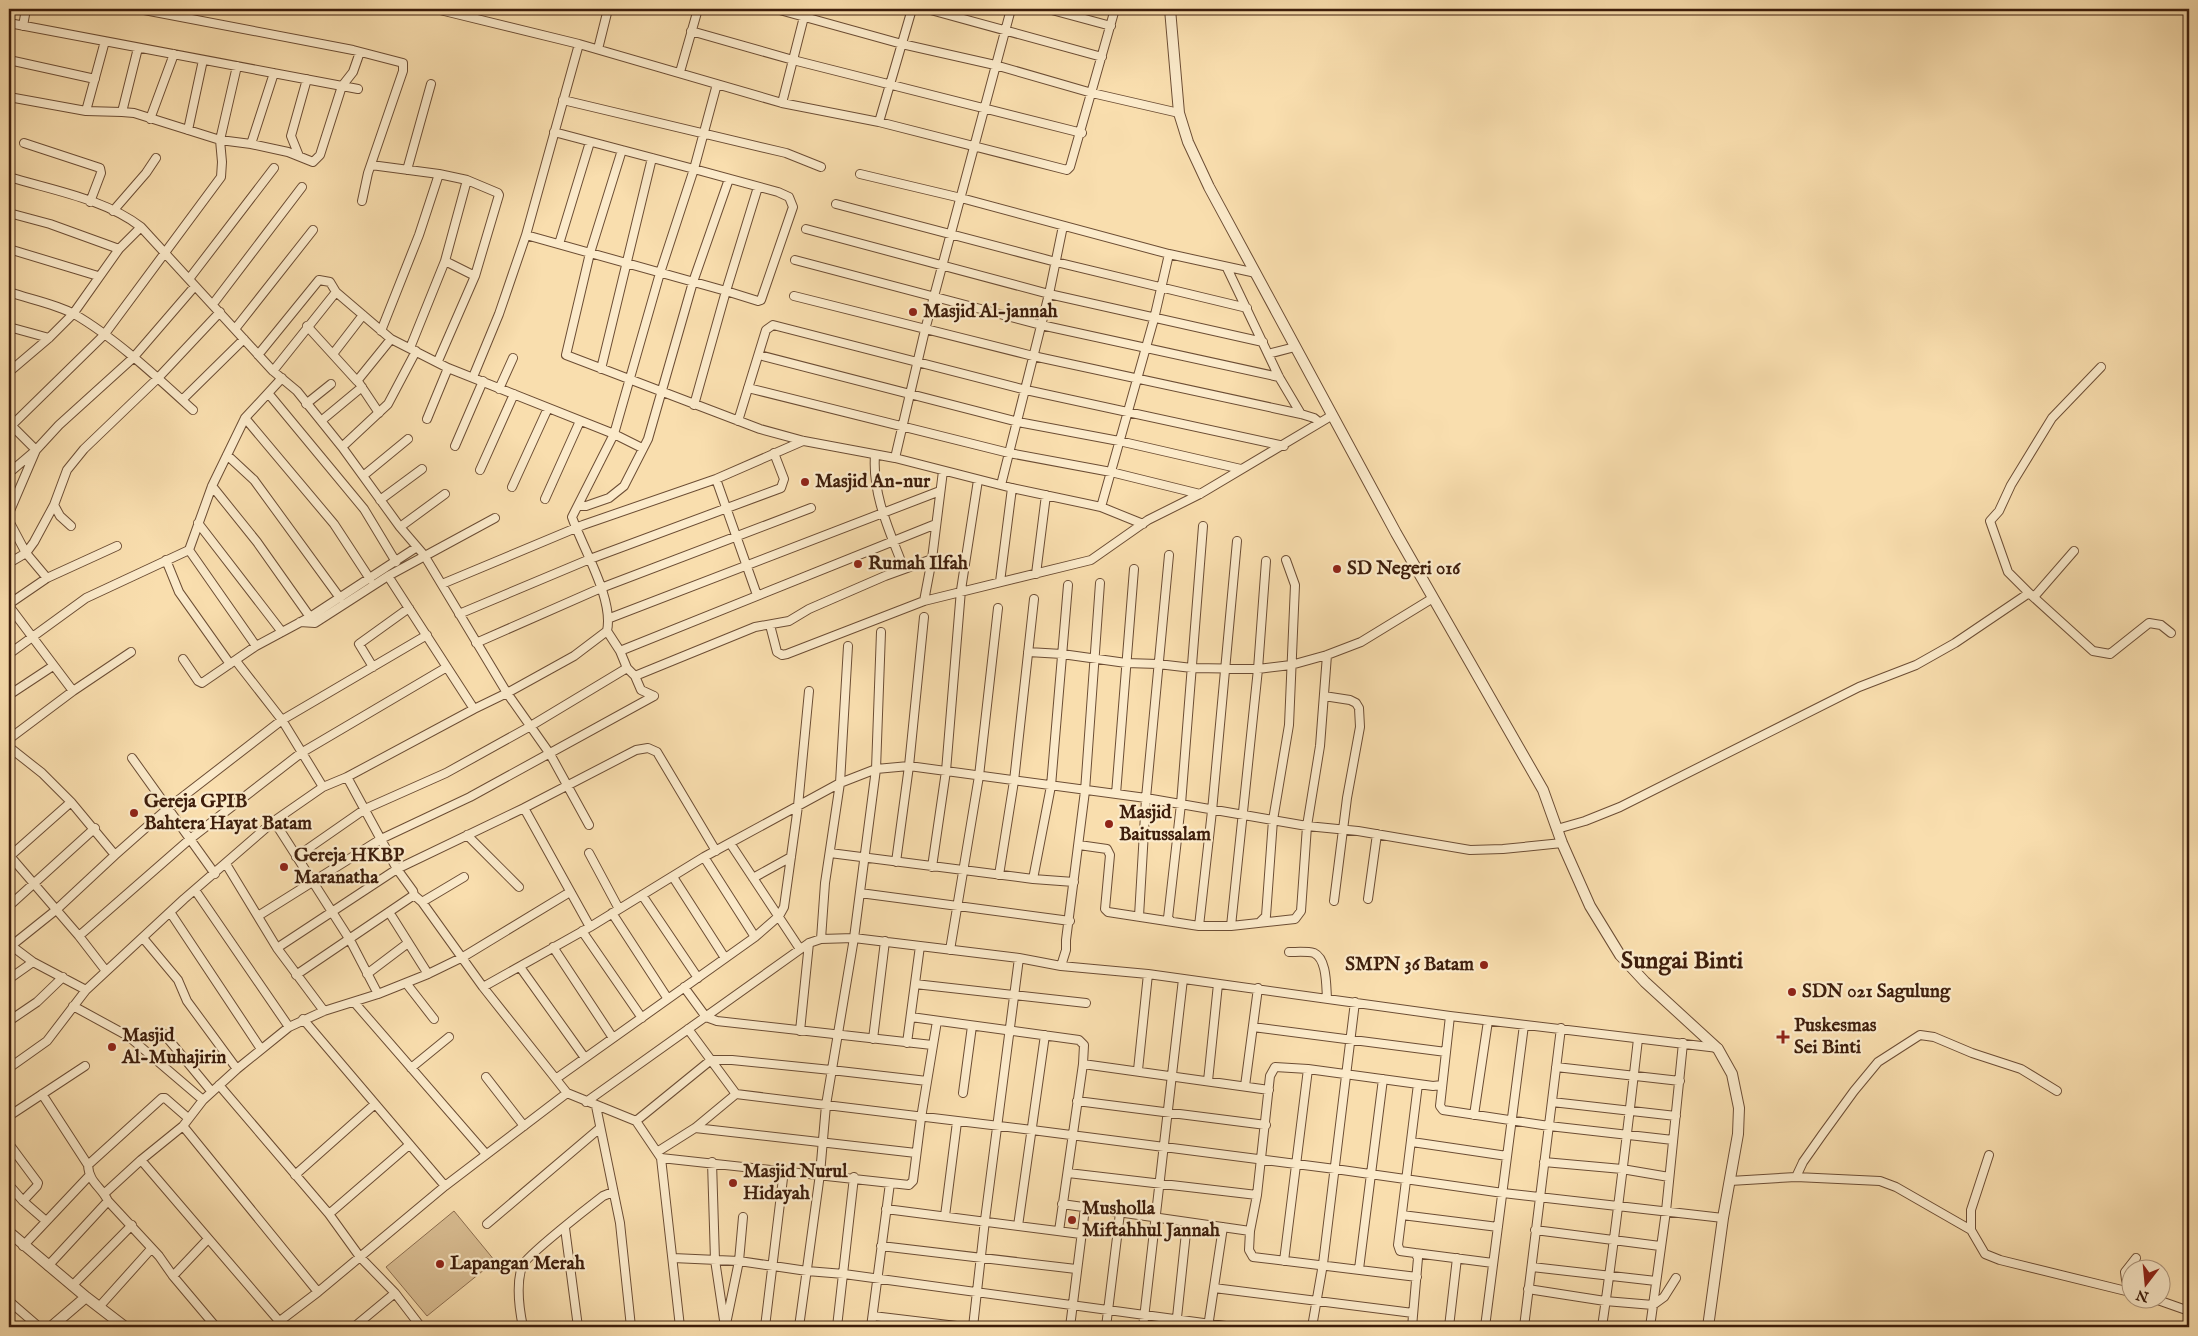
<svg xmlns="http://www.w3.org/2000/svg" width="2198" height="1336" font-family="'IM FELL English',serif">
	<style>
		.green { fill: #d9bd92; stroke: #8b6d4e }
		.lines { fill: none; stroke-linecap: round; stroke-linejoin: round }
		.minor-casing { stroke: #6c4d34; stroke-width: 10 }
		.tertiary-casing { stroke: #6c4d34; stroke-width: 12 }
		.minor { stroke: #fbeaca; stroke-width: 8 }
		.tertiary { stroke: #fbeaca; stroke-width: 10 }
		.poi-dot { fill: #8f2418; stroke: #fbeaca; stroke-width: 2 }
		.labels { text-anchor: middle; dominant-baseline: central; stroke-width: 4.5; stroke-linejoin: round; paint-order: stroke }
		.poi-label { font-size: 19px; font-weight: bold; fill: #3d1d0b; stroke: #fbeaca; text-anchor: start }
		.district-label { font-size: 24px; font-weight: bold; fill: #3d1d0b; stroke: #fbeaca }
	</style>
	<rect width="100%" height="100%" fill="#f9deae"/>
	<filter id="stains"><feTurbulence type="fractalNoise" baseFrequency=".004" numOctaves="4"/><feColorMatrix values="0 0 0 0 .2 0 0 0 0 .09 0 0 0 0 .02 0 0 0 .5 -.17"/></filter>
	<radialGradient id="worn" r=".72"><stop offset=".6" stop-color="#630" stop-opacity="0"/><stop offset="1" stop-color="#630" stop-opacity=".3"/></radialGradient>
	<path class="green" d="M454 1211 495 1261 427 1316 386 1267Z"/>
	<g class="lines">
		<defs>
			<path id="minor" d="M139 9 353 50 403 63V71L368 173 362 201
				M436 9 579 44 782 103 879 122 1067 170 1070 167 1115 9
				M776 9 902 44 995 65 1092 93 1179 113
				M927 9 1102 57
				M1048 9 1111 26
				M9 23 358 89
				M23 26 26 9
				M691 31 793 60 1082 133
				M598 49 608 9
				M9 60 95 79
				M680 72 698 9
				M9 97 86 111 122 112 138 48
				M563 100 786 153 821 167
				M782 103 806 9
				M86 111 105 41
				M122 112 134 113 220 140 251 144 288 152 313 162 320 155 342 86 353 72 360 52
				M150 119 174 54
				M879 122 912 9
				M188 130 203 60
				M554 132 694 169 717 84
				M24 143 100 168 101 173 90 202
				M251 144 274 73
				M622 150 590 253 566 355 760 429 804 441 895 458 1012 488 1101 507 1143 524
				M299 156 291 136 307 79
				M371 165 439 174 467 180 498 193 499 195 475 276 438 361
				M407 170 431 84
				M860 174 961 198 1169 254 1256 273
				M9 177C52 190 105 199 141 227L273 371 297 391 342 447 400 527 424 555 507 693 550 754 589 825
				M836 204 1056 262 1247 308
				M113 211 146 173 156 158
				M9 213 50 224 119 249
				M806 229 1049 294 1263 342
				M526 235 726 291 758 187
				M559 244 590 142
				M9 249 98 276
				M795 260 1041 325 1279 377
				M445 261 475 276
				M1227 268 1279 377 1301 414
				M189 279 274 168
				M9 292C29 299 56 304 74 314 114 337 158 378 193 410
				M794 296 1033 356 1301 414 1314 418 1319 422
				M213 304 302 187
				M307 326 357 381 391 339
				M9 327 49 338
				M235 329 313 230
				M381 331 419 235 439 174
				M410 348 445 261 467 180
				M333 354 363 315
				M1268 354 1295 347
				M258 355 319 280 330 282 336 292
				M759 355 1018 422 1119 441 1241 469
				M601 369 652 158
				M9 372 49 338 73 314 119 249 141 227
				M473 377 499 314 526 235 579 44
				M359 383 379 413
				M748 388 1009 453 1111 472 1200 494
				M499 389 513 358
				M268 393 364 509 396 562
				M182 400 244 339
				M306 404 331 384
				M245 418 334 524 370 579
				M427 419 448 368
				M321 421 362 387
				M738 421 766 330 773 325 1026 390 1284 446
				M9 423 36 450 9 473
				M9 428 104 335 221 177 222 162 220 140 237 66
				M455 446 483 381
				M342 447 388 404 416 351
				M642 448 614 434 660 273 694 169 778 192 789 197 793 207 761 300 758 301 726 291 694 405
				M227 455 254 480 340 598
				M875 455C872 495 890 532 904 569
				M895 458 925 330 1011 9
				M480 470 514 394
				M363 476 408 439
				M716 479 757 595
				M1001 485 1049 294 1063 226
				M212 486 257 542 310 617
				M512 487 548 408
				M545 499 580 421
				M380 500 422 469
				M54 505 60 516 71 526
				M578 506H586L609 498 624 486 648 439 693 282 729 179
				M1101 507 1154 319 1169 254
				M9 513 36 450 59 425 133 358 195 286
				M9 521 26 553 47 578
				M198 523 282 632
				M400 527 445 494
				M166 560 179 592 230 664
				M9 563 26 553 34 542 54 505 67 470 84 449 158 378 220 312
				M1036 574 1046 495
				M388 576 474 709
				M1000 582 1012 488
				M442 584 583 525 716 479 803 441
				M2029 593 2008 572 1990 521 1999 511 2011 485 2052 418 2101 367
				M2034 597 2074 551
				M924 601 932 559
				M9 604 47 578 117 546
				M9 606 73 691 131 652
				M459 614 590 559 781 488 784 479 774 453
				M610 618 940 491
				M300 622 315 623 388 576 495 518
				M770 625 777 652 782 655 787 654 924 601 1091 560 1148 520 1200 494 1331 416
				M607 631 620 651 627 668 635 676 641 690 654 696
				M476 643 601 588 811 508
				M256 646 189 550 212 486 245 418 282 378
				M620 651 936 524
				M1028 652 1062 654 1126 663 1158 664 1192 668 1258 669 1291 665 1327 655 1361 642 1433 598
				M9 654 86 598 189 550
				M183 659 198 681 202 683 256 646 310 617 417 547
				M236 661 282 720 323 787
				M373 667 359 644 409 608
				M635 676 755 627 789 621 809 609 885 576 932 559 943 471
				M9 695 53 666
				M1324 696 1350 700 1356 703 1359 708 1360 727 1347 798 1334 901
				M9 739 73 691
				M9 747 42 773 71 802 115 855 56 910 11 946
				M132 758 215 874
				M347 777 397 869 413 891 414 895 422 902 483 987 567 1093 636 1121 661 1158 680 1327
				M1116 794 1134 569
				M524 808 590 927
				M274 821 350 940 378 994
				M1557 829 1585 821 1620 807 1859 687 1916 665 1955 643 2029 593 2093 651 2110 654 2149 623 2161 625 2171 633
				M467 835 519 887
				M730 843 800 949
				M1079 845 1107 849 1110 855 1105 909 1108 912 1199 926H1231L1295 919 1301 911 1307 826 1320 746 1327 655
				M589 853 619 909
				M830 853 1033 879 1074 882
				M115 855 167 809 282 720 427 635
				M10 856 79 936 106 971
				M9 857 71 802
				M296 857 365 809 446 773 529 727 627 668
				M704 857 755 937
				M896 862 909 766 924 617
				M226 864 277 948 324 1011
				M932 867 946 771 961 590 978 480
				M999 875 1014 781 1034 599
				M673 877 725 958
				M753 878 791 857
				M1033 879 1051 786 1068 585
				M195 890 289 1027
				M860 893 1070 921
				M642 895 698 978
				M1368 899 1377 834
				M422 902 464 877
				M9 906 95 828
				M170 912 261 1049
				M389 912 428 974
				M612 913 668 999
				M258 916 381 839 470 797 654 696
				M1139 916 1146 798 1169 555
				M1170 920 1168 918 1181 804 1203 526
				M1260 922 1266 916 1273 820 1289 725 1295 585 1286 560
				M1199 926 1212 811 1237 541
				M1231 926 1258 669 1266 561
				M582 931 642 1018
				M79 936 190 839 301 753 447 667
				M143 938 178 980 187 1001 237 1069
				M821 939 825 883 840 783 848 646
				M9 944 33 962 86 990
				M553 947 613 1038
				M277 948 397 869 524 808 636 750 648 748 657 752 716 851
				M950 950 979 776 998 608
				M1289 952C1297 952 1307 951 1314 953 1327 959 1326 985 1327 998
				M1061 966 1066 950V940L1085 791 1100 583
				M520 967 585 1058
				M367 974 408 943
				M296 975 414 895
				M9 979 33 962
				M406 983 434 1019
				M915 984 1086 1003
				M483 987 590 927 704 857 840 783 876 769 909 766 1146 798 1307 826 1358 831 1470 850 1503 849 1562 843
				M684 987 706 1017 717 1021 932 1045
				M354 1002 486 1154
				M73 1006 128 1036 203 1100
				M1450 1016 1440 1106 1443 1110 1549 1126 1673 1140
				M911 1017 1079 1040 1084 1045 1083 1064
				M303 1019 445 1186
				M9 1021 37 1002 63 977
				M1253 1027 1446 1052
				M688 1029 736 1094 1032 1130 1335 1169 1503 1193 1723 1218
				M800 1031 809 943
				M164 1034 212 1092
				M873 1039 885 941
				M907 1043 920 946
				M1556 1067 1680 1081
				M9 1068 47 1041 86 990 184 899 274 821 323 787 347 777 474 709 507 693 574 656 607 631C614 599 583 549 572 517L614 434 448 368 391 339 336 292 273 371
				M411 1068 449 1037
				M1138 1070 1148 974
				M486 1077 524 1126
				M557 1078 755 937 779 916 784 907 798 806 809 691
				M1208 1081 1218 984
				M219 1085 329 1214 360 1257 395 1293 421 1327
				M1245 1086 1258 988
				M963 1093 972 1026
				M42 1094 88 1165
				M1077 1101 1266 1125
				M586 1102 809 943 821 939 854 938 1019 958 1061 966 1148 974 1450 1016 1718 1048
				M1552 1102 1676 1116
				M596 1106 620 1223 631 1327
				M1474 1115 1488 1021
				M9 1116 85 1066
				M188 1118 165 1098H162L88 1165C89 1183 101 1186 108 1201L159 1256 173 1276 216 1327
				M636 1121 711 1060H732L831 1070 927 1081
				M183 1126 318 1292
				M695 1128 916 1153
				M1412 1142 1507 1156
				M9 1144 38 1183 37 1186 23 1201 46 1221
				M657 1152 695 1128 736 1094
				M661 1158 909 1185 913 1181 921 1118 937 1021
				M141 1160 279 1321
				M712 1162 715 1260 725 1327
				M1544 1162 1622 1169 1669 1177
				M1068 1173 1257 1195
				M295 1175 375 1104
				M1796 1177 1803 1162 1822 1135 1854 1091 1878 1062 1920 1035 1934 1037 1972 1053 2021 1069 2057 1091
				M1730 1181 1796 1177 1880 1181 1896 1187 1971 1230 1985 1254 2000 1260 2130 1292
				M9 1185 23 1201
				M105 1193 141 1160 183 1126 203 1100 237 1069 289 1027 324 1011 378 994 428 974 463 957 570 892
				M1062 1204 1250 1231
				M886 1209 1081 1234
				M329 1214 409 1145
				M1402 1215 1498 1227
				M945 1216 957 1122
				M487 1224 600 1128
				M1018 1226 1045 1035
				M565 1228 578 1327
				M1535 1230 1660 1246
				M1971 1230V1210L1989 1155
				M1059 1231 1083 1064 1269 1090
				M23 1246 89 1176
				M881 1246 1076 1269
				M1415 1253 1493 1263
				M673 1258 739 1261 807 1271 844 1274 1233 1327
				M1284 1261 1308 1069
				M48 1266 108 1201
				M1532 1267 1656 1281
				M1359 1269 1383 1079
				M173 1276 208 1239
				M1417 1277 1253 1257 1249 1250 1250 1231 1257 1195 1270 1076 1275 1067 1308 1069 1433 1086 1442 1085
				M72 1286 132 1225
				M2130 1287 2126 1280 2125 1272 2136 1258
				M1214 1288 1413 1313
				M1528 1289 1605 1301 1653 1305 1664 1297 1676 1278
				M2152 1298 2189 1311
				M9 1301 39 1327
				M99 1307 151 1249
				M873 1316 965 1327
				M726 1324 739 1261 743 1217
				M272 1327 318 1292 445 1186 567 1093
				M354 1327 395 1293
				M523 1327C519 1308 516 1285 522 1266 526 1256 590 1206 603 1196L613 1192
				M765 1327 784 1170
				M799 1327 820 1174 826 1105 854 938 876 769 881 632
				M837 1327 854 1177
				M871 1327 890 1183
				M973 1327 985 1220 1019 958
				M1070 1327 1085 1208
				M1106 1327 1120 1213
				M1143 1327 1183 979
				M1176 1327 1187 1223
				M1208 1327 1223 1227
				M1312 1327 1323 1264 1355 1002
				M1412 1327 1418 1258 1415 1253 1400 1251 1398 1245 1418 1084
				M1449 1327 1457 1258
				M1485 1327 1524 1025
				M1524 1327 1561 1028
				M1602 1327C1616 1231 1627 1135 1638 1039
				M1650 1327 1666 1211 1683 1043"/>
			<path id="tertiary" d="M1170 9 1179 113 1188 142 1209 187 1396 533 1543 790 1562 843 1590 906 1620 955 1645 982 1718 1049 1732 1074 1739 1108 1738 1134 1723 1218 1708 1327
				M9 1232 86 1297
				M51 1327 86 1297 125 1327"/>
		</defs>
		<use href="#minor" class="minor-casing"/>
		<use href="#tertiary" class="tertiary-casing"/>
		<use href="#minor" class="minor"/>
		<use href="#tertiary" class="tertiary"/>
	</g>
	<g class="poi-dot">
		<circle cx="913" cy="312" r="5"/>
		<circle cx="805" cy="482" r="5"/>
		<circle cx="858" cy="564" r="5"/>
		<circle cx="1337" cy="569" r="5"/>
		<circle cx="134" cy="813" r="5"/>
		<circle cx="1109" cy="824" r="5"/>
		<circle cx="284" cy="867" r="5"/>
		<circle cx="1484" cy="965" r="5"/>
		<circle cx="1792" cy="992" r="5"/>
		<path d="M1780.5 1029.5h5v5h5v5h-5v5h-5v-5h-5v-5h5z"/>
		<circle cx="112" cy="1047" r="5"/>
		<circle cx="733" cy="1183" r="5"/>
		<circle cx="1072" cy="1220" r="5"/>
		<circle cx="440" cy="1264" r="5"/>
	</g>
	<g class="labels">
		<g class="poi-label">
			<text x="923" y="312">Masjid Al-jannah</text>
			<text x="815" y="482">Masjid An-nur</text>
			<text x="868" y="564">Rumah Ilfah</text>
			<text x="1347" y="569">SD Negeri 016</text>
			<text x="144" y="802">Gereja GPIB<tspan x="144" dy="22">Bahtera Hayat Batam</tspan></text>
			<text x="1119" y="813">Masjid<tspan x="1119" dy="22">Baitussalam</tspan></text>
			<text x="294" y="856">Gereja HKBP<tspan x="294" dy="22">Maranatha</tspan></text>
			<text x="1474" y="965" text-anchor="end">SMPN 36 Batam</text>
			<text x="1802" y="992">SDN 021 Sagulung</text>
			<text x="1794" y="1026">Puskesmas<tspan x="1794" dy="22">Sei Binti</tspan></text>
			<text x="122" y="1036">Masjid<tspan x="122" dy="22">Al-Muhajirin</tspan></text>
			<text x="743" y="1172">Masjid Nurul<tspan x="743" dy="22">Hidayah</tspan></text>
			<text x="1082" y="1209">Musholla<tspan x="1082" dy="22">Miftahhul Jannah</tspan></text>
			<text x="450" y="1264">Lapangan Merah</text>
		</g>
		<g class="district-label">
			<text x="1682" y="961">Sungai Binti</text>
		</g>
	</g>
	<rect width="2198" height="1336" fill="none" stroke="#f9deae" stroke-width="30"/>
	<rect x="10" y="10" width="2178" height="1316" fill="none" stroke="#3d1d0b" stroke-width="2.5"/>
	<rect x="15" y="15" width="2168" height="1306" fill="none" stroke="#3d1d0b"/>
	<g transform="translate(2146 1284) rotate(196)"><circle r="24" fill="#fbeaca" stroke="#af987e"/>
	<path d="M0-4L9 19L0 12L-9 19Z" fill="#8f2418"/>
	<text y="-8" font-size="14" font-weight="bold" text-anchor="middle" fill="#3d1d0b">N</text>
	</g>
	<rect width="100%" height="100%" filter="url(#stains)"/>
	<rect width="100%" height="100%" fill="url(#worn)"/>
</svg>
